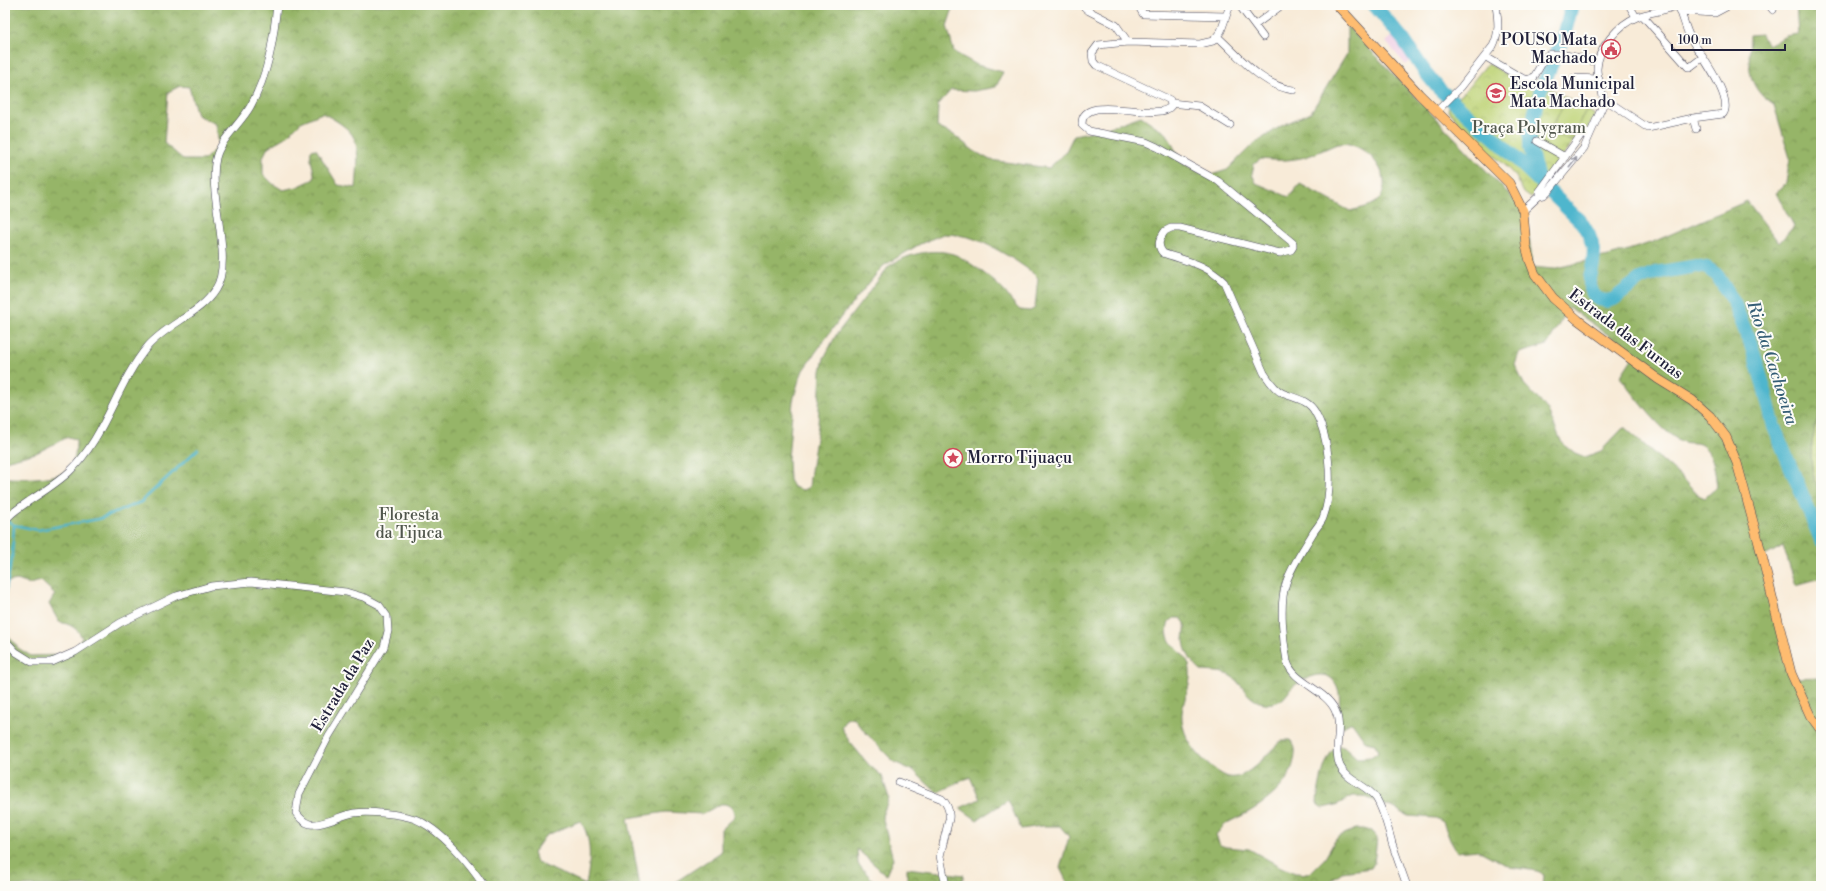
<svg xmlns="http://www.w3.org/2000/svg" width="1826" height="891" font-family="'Libre Bodoni',serif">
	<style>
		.built { fill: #f0d0e5 }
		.grass { fill: url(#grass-tufts); stroke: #707a58 }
		.forest { fill: url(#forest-crowns); stroke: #5c6c51; fill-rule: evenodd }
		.park { fill: url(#park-crowns); stroke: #707a58 }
		.pitch { fill: #bed376; stroke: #707a58 }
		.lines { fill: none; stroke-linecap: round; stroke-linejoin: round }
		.stream { stroke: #4fb6cd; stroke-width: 2.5 }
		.river { stroke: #4fb6cd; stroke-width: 14 }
		.minor-casing { stroke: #424053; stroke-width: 8 }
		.major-casing { stroke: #424053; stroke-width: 10 }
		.minor { stroke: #fff; stroke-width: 7 }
		.major { stroke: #febc70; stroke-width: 9 }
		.oneway { stroke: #9c9ca7 }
		.labels { text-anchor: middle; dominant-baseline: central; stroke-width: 4; stroke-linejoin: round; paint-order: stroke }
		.poi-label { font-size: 16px; fill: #22223b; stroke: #fdfcf7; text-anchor: start }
		.park-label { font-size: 16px; fill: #51574d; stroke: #fdfcf7 }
		.street-label { font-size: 16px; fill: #22223b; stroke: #fdfcf7 }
		.water-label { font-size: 17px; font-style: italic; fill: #345d75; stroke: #fdfcf7 }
	</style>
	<defs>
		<pattern id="grass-tufts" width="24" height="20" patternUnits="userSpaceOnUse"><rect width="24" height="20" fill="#bed376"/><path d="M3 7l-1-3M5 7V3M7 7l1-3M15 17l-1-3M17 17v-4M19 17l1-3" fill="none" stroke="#a3b567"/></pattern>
		<pattern id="forest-crowns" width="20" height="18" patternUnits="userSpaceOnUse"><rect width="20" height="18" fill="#96b567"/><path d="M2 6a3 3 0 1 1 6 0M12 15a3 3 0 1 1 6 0" fill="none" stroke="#7a9356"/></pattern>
		<pattern id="park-crowns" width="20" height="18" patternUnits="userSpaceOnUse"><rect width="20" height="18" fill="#bed376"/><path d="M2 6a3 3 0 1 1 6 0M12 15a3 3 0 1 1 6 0" fill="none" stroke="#a3b567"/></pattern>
	</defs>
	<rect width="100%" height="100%" fill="#fdfcf7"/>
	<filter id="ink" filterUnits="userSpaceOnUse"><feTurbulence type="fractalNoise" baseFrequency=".025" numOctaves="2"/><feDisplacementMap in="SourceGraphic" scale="8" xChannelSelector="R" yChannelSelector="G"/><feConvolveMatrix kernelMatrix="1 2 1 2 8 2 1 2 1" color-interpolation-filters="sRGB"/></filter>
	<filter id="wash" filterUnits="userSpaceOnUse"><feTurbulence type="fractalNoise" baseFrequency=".012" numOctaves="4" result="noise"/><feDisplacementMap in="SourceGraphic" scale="16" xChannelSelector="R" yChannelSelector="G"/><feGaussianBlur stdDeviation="0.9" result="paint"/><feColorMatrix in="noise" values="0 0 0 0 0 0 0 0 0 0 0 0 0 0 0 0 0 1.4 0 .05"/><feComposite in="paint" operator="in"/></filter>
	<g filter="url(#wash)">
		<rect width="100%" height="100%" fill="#f8ebd8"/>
		<path class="built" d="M1396 33 1413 58 1406 65 1386 42Z"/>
		<path class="grass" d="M1821 411V493C1806 470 1810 436 1821 411Z"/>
		<path class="forest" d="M5 5H954L947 26 954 52 977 65 1003 72 996 87 974 91 951 90 938 105 937 127 954 135 974 151 990 160 1049 168 1065 153 1074 135 1104 129 1141 116 1167 134 1182 163 1208 176 1227 170 1252 145 1281 126 1311 112 1347 54V26L1526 212 1533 267 1553 269 1616 254 1653 242 1747 201 1779 243 1794 226 1776 193 1786 183 1790 158 1774 105C1745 87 1749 65 1750 35L1761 34 1768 45 1786 36 1798 34 1796 5H1821V411C1810 436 1806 469 1821 493V578L1796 585 1783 546 1763 557 1793 678 1821 677V886H1543L1544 874 1537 871 1510 867 1478 850 1457 852 1450 840 1443 822 1436 818 1408 816 1396 809 1363 796H1353L1336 805 1323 808 1317 803C1318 790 1325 748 1340 746L1346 748 1357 758 1371 757 1378 752 1375 744 1366 742 1352 722 1343 727 1337 721C1339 708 1343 691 1333 680 1323 669 1304 678 1294 686 1289 690 1287 696 1281 700 1276 703 1270 704 1264 703 1246 701 1243 682 1229 675 1221 671 1210 672 1201 671 1193 664 1185 653 1184 641 1184 635 1186 629 1185 623L1181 618H1174L1169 621C1160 648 1188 648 1190 670 1192 688 1180 703 1182 721 1184 736 1193 750 1204 760 1211 766 1220 775 1229 777 1247 781 1270 750 1282 740H1290C1296 746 1296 751 1294 760 1290 784 1267 802 1247 813 1233 821 1224 821 1216 836L1220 845 1226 847 1249 849 1281 867 1295 873 1309 874 1325 858 1336 839 1342 835 1356 829H1364L1371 831 1377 838 1374 863 1371 868 1342 872 1328 882 1327 886H1069L1060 868 1069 837 1060 826H1041L1021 829 1008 800 977 820 960 808 980 799 970 777 937 793 914 771 894 762 866 733 853 717 846 719 841 727 849 741 869 765 882 776 889 798 882 816 893 859 886 875 857 849 858 864 878 886H669L721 852V829L735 816 732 807 725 804H720L703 814 666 812 628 818 640 886H5V625L6 632 18 648 31 656 59 655 72 651 82 638C78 628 70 624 59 622L49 604 55 594 41 581 29 584 17 580 7 582 5 584V478C21 478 63 481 71 466 76 458 76 448 76 439L68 437 36 453 5 461ZM180 86 189 87 197 115 216 124 219 145 204 160H184L164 143 168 92ZM322 113C332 118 349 127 354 138 360 149 357 175 356 188L338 185 316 149 311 150C309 161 315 169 314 179L297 187 283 190 273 184 263 174V157L268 147 287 136 301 122ZM1337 144C1341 144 1346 143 1349 144 1370 149 1394 176 1380 198 1374 207 1360 208 1350 211L1300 184 1289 197 1256 183 1252 174 1254 164 1261 159C1278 161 1297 161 1314 154 1322 151 1329 147 1337 144ZM943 234C951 234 959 235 968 237 985 241 1026 265 1038 278L1035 308 1030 311 1020 310C1013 304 1006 292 1000 287 990 277 972 264 960 257 940 246 908 253 889 266L836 335 824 358 821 371 818 425 810 478 809 487 803 490 793 487 789 480 788 459 793 401 798 383 803 370 841 317 883 266 920 244ZM1569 307 1635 354 1620 377C1636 396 1659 431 1681 441 1689 445 1697 440 1704 447 1715 456 1715 475 1717 487L1705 498 1696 494 1681 477 1624 427 1601 451 1585 457 1575 453 1562 443 1547 409 1524 384 1515 365 1519 353 1547 345ZM580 821C593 838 590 865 586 885L536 862 533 853 545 836Z
			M907 868 964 875 960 886H907Z"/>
		<path class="park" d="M1552 57H1560L1546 86 1594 114V117L1587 129 1582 131 1531 198 1524 193 1516 177 1504 164 1473 140 1448 110 1449 107 1465 91 1488 63 1519 83 1531 84 1538 78Z"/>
		<path class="pitch" d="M1566 100 1586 110 1570 141 1550 131Z"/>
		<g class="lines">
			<path class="stream" d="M7 521 14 525 38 530 99 519 141 502 198 449
				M5 594 12 557 14 525"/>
			<path class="river" d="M1374 5 1403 39 1425 72 1438 88 1501 144 1582 223 1589 235 1594 250 1593 264 1590 278V286L1593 294 1598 299 1607 301 1614 299 1640 279 1655 273 1697 266 1707 268 1717 275 1734 303 1751 345 1764 387 1774 427 1821 540
				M1540 91 1564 36 1572 5
				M1537 101 1530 136V148L1538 179"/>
		</g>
	</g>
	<g filter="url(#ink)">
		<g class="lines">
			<defs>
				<path id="minor" d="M1082 5 1089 11 1116 25 1128 42
					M1138 5 1143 14 1226 16
					M1230 5 1221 31 1213 41 1200 44 1128 42 1098 45 1092 53 1093 61 1096 65 1166 98 1170 100 1171 106C1159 124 1080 90 1082 125L1089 131 1146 142 1157 147 1218 181 1293 243V247L1291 250 1280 253 1180 228H1171L1165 231C1160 238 1156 245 1163 253 1188 262 1204 263 1224 282L1264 373C1269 380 1273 388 1282 393 1293 398 1308 399 1315 412 1330 438 1334 489 1323 518 1321 523 1316 528 1313 533 1303 550 1292 565 1286 583 1279 603 1283 641 1287 661 1292 682 1325 689 1335 710 1344 728 1332 749 1340 766 1347 781 1367 785 1376 798 1384 811 1388 828 1392 843 1397 858 1402 872 1407 886
					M1239 5 1263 37
					M1629 5 1636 17
					M1769 5 1773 10
					M1680 11 1715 13 1730 5
					M1643 16 1688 67H1690L1702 58
					M1255 25 1282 5
					M1218 37C1240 57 1262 86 1293 90
					M1486 57 1520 77 1528 80 1534 77 1546 56 1550 54H1561L1598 62
					M1574 78 1599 79
					M1603 98 1648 128 1693 118 1723 114C1735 98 1698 52 1690 37 1685 27 1683 16 1678 5
					M1171 103 1199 106 1230 125
					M1437 111 1461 87 1493 46C1500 32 1498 20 1496 5
					M1693 118 1696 129
					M1537 141 1565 157
					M1539 196 1544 195 1550 189 1584 148 1603 105C1605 92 1597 81 1597 69 1597 49 1619 24 1637 17 1650 12 1665 11 1678 5
					M1523 211 1539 196V192L1581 135 1590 133
					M5 521C11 512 21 507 29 501 43 492 57 483 69 472 106 437 116 384 148 346 167 324 201 313 215 290 235 260 207 196 216 158 220 140 241 123 250 107 269 73 273 42 277 5
					M5 640 16 652 32 662H52L75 652 120 623 176 596 211 586 251 582 346 592 366 598 379 605 387 616 388 631 384 647 329 736 299 794 296 813C300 818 304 823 310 824 323 826 341 815 354 813 370 811 400 814 415 819 440 829 470 864 484 886
					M899 782 942 799C948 805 950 811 949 819L940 856 946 886"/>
				<path id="major" d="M1337 5 1419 94 1509 183 1523 211 1526 246 1530 261 1535 274 1553 298 1578 320 1658 379 1692 400 1710 416 1726 437 1737 463 1758 540 1791 673 1810 715 1821 730"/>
			</defs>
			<use href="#minor" class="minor-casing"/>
			<use href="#major" class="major-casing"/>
			<use href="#minor" class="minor"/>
			<use href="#major" class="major"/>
		</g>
		<defs><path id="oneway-shaft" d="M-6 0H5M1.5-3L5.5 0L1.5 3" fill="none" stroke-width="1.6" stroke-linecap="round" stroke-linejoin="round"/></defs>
		<use class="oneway" href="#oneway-shaft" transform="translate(1573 162) rotate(-51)"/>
	</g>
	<defs>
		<symbol id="civic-ring" viewBox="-11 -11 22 22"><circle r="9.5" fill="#fdfcf7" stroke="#d1495b" stroke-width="1.5"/><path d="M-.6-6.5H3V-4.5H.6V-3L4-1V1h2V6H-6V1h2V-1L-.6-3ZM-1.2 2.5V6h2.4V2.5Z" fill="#d1495b"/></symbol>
		<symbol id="school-ring" viewBox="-11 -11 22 22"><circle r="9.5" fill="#fdfcf7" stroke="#d1495b" stroke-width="1.5"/><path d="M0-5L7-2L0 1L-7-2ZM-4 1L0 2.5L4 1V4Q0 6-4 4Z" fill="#d1495b"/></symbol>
		<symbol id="sight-ring" viewBox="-11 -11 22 22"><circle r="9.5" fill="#fdfcf7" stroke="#d1495b" stroke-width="1.5"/><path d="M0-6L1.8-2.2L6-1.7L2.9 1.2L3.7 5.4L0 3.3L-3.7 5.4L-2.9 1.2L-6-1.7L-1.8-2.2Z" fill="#d1495b"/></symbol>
	</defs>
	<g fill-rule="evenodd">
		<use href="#civic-ring" x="1600" y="38" width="22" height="22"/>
		<use href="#school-ring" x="1485" y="82" width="22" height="22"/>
		<use href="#sight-ring" x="942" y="447" width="22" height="22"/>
	</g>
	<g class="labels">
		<g class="poi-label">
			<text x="1597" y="40" text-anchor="end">POUSO Mata<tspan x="1597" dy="18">Machado</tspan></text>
			<text x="1510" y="84">Escola Municipal<tspan x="1510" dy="18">Mata Machado</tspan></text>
			<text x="967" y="458">Morro Tijuaçu</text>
		</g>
		<g class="park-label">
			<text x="1529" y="128">Praça Polygram</text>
			<text x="409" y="515">Floresta<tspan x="409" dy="18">da Tijuca</tspan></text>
		</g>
		<g class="street-label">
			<text transform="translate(1626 334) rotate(37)">Estrada das Furnas</text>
			<text transform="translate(343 685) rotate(-59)">Estrada da Paz</text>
		</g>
		<g class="water-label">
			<text transform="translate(1772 363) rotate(72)">Rio da Cachoeira</text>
		</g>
	</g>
	<rect width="1826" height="891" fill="none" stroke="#fdfcf7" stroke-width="20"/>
	<path d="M1672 44v6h113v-6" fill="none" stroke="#22223b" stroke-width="2"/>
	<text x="1678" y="44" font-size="12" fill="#22223b" stroke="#fdfcf7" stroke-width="3" paint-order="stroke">100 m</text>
</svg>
